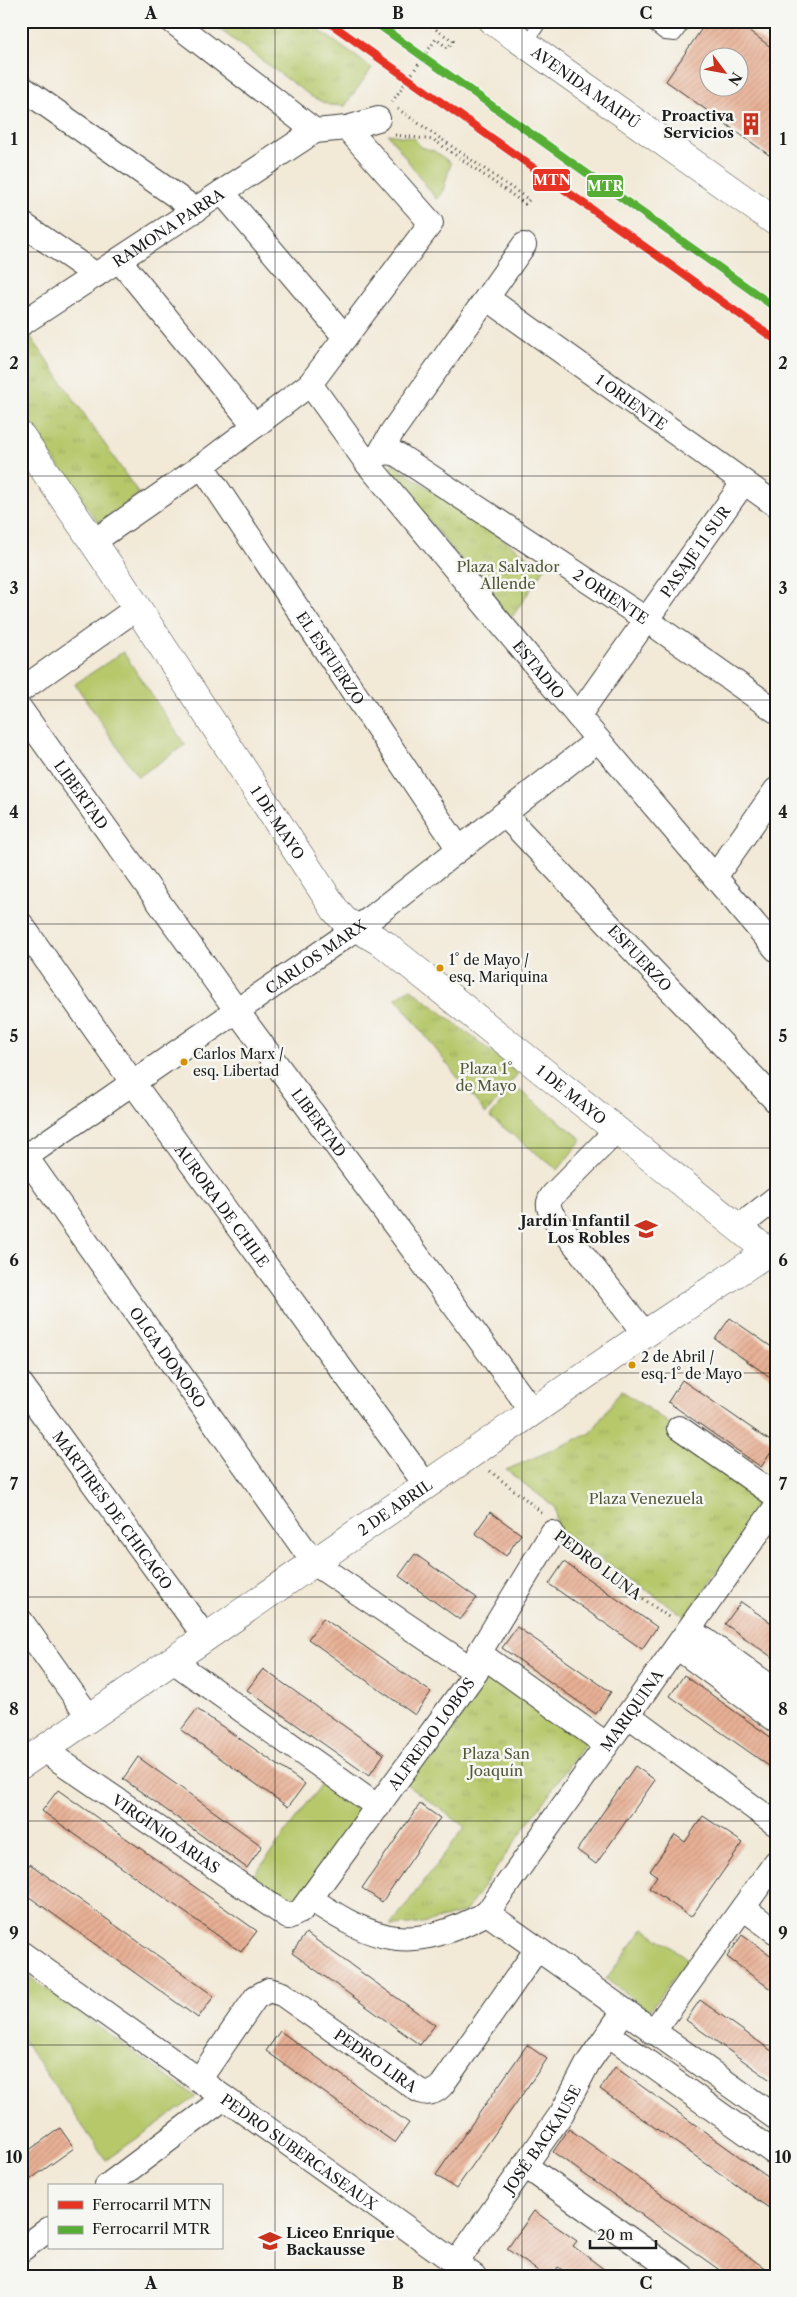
<svg xmlns="http://www.w3.org/2000/svg" width="797" height="2297" font-family="'Libre Caslon Text',serif">
	<style>
		.grass { fill: #b6c86b; stroke: #697244 }
		.park { fill: url(#park-tufts); stroke: #697244 }
		.building { fill: url(#building-hatch); fill-rule: evenodd }
		.lines { fill: none; stroke-linecap: round; stroke-linejoin: round }
		.lane-casing { stroke: #3c3b38; stroke-width: 14 }
		.street-casing { stroke: #3c3b38; stroke-width: 26 }
		.secondary-casing { stroke: #3c3b38; stroke-width: 29 }
		.path { stroke: #3c3b38; stroke-width: 3; stroke-dasharray: 1 4; stroke-linecap: butt }
		.lane { stroke: #fff; stroke-width: 12 }
		.street { stroke: #fff; stroke-width: 24 }
		.secondary { stroke: #fff; stroke-width: 28 }
		.rail-1-casing { stroke: #f6f6f2; stroke-width: 11 }
		.rail-2-casing { stroke: #f6f6f2; stroke-width: 11 }
		.rail-1 { stroke: #e63323; stroke-width: 8 }
		.rail-2 { stroke: #56ae35; stroke-width: 8 }
		.grid { fill: none; stroke: #1c1c1c; stroke-width: 1; stroke-opacity: 0.55 }
		.bus-dot { fill: #d69104; stroke: #f6f6f2; stroke-width: 2 }
		.labels { text-anchor: middle; dominant-baseline: central; stroke-width: 5; stroke-linejoin: round; paint-order: stroke }
		.bus-label { font-size: 14px; fill: #1c1c1c; stroke: #f6f6f2; text-anchor: start }
		.street-label { font-size: 15px; fill: #1c1c1c; stroke: #f6f6f2 }
		.poi-label { font-size: 15px; font-weight: bold; fill: #1c1c1c; stroke: #f6f6f2; text-anchor: end }
		.park-label { font-size: 15px; fill: #525838; stroke: #f6f6f2 }
		.line-badge { stroke: #f6f6f2; stroke-width: 2 }
		.badge-label { font-size: 14px; text-anchor: middle; font-weight: bold; fill: #fff }
		.neatline { fill: none; stroke: #1c1c1c; stroke-width: 2 }
		.grid-label { font-size: 16px; text-anchor: middle; font-weight: bold; fill: #1c1c1c }
	</style>
	<defs>
		<pattern id="park-tufts" width="24" height="20" patternUnits="userSpaceOnUse" patternTransform="scale(1.25)"><rect width="24" height="20" fill="#b6c86b"/><path d="M3 7l-1-3M5 7V3M7 7l1-3M15 17l-1-3M17 17v-4M19 17l1-3" fill="none" stroke="#9cab5c"/></pattern>
		<pattern id="building-hatch" width="6" height="6" patternUnits="userSpaceOnUse" patternTransform="scale(1.25)"><rect width="6" height="6" fill="#e8b095"/><path d="M-1 1l2-2M0 6l6-6M5 7l2-2" fill="none" stroke="#c69780"/></pattern>
	</defs>
	<rect width="100%" height="100%" fill="#f6f6f2"/>
	<filter id="ink" filterUnits="userSpaceOnUse"><feTurbulence type="fractalNoise" baseFrequency=".02" numOctaves="2"/><feDisplacementMap in="SourceGraphic" scale="10" xChannelSelector="R" yChannelSelector="G"/><feConvolveMatrix kernelMatrix="1 2 1 2 8 2 1 2 1" color-interpolation-filters="sRGB"/></filter>
	<filter id="wash" filterUnits="userSpaceOnUse"><feTurbulence type="fractalNoise" baseFrequency=".0096" numOctaves="4" result="noise"/><feDisplacementMap in="SourceGraphic" scale="20" xChannelSelector="R" yChannelSelector="G"/><feGaussianBlur stdDeviation="1.12" result="paint"/><feColorMatrix in="noise" values="0 0 0 0 0 0 0 0 0 0 0 0 0 0 0 0 0 1.4 0 .05"/><feComposite in="paint" operator="in"/></filter>
	<g filter="url(#wash)">
		<rect width="100%" height="100%" fill="#f2e9d7"/>
		<path class="grass" d="M388 134 414 138 421 147 434 151 451 163 442 194 436 199Z
			M123 652 185 745 138 777 75 684Z
			M514 1086 582 1139 558 1170 490 1117Z
			M326 1778 371 1810 297 1914 250 1881Z
			M644 1928 688 1959 649 2011 606 1979Z
			M21 1971 196 2097 106 2160 21 2037Z"/>
		<path class="park" d="M208 21H306L372 68 345 106 329 105 312 97Z
			M31 337 139 494 98 523 21 412V343Z
			M393 464 545 568 510 620 387 469Z
			M410 988 518 1073 486 1114 396 998Z
			M621 1390 771 1493 686 1617 557 1529 555 1507 506 1470 591 1433Z
			M485 1670 585 1743 466 1911C441 1920 416 1926 390 1926L465 1827 405 1783Z"/>
		<g id="blocks">
			<path class="building" d="M707 21H736L776 51V160L666 81ZM710 58H740V88H710Z
				M730 1318 776 1350V1381L715 1339Z
				M682 1380 776 1445 761 1467 668 1402Z
				M490 1512 521 1534 506 1556 475 1533Z
				M415 1554 477 1598 460 1620 399 1576Z
				M564 1562 657 1627 642 1649 549 1584Z
				M741 1602 776 1626V1660L725 1624Z
				M323 1618 431 1692 415 1715 308 1639Z
				M517 1627 611 1692 596 1714 502 1648Z
				M263 1669 384 1754 369 1776 247 1690Z
				M684 1675 776 1741V1771L670 1696Z
				M197 1709 305 1784 288 1807 181 1730Z
				M138 1757 262 1846 247 1868 123 1779Z
				M635 1766 655 1780 596 1864 577 1850Z
				M58 1790 257 1931 241 1952 42 1811Z
				M420 1804 440 1818 382 1902 362 1888Z
				M703 1816 743 1843 691 1917 649 1888 657 1876 650 1871 675 1835 685 1842Z
				M30 1864 214 1996 198 2018 21 1891V1876Z
				M306 1933 435 2025 420 2045 292 1953Z
				M742 1935 776 1959V1993L727 1957Z
				M700 2000 776 2054V2084L686 2020Z
				M280 2031 409 2123 395 2143 266 2051Z
				M527 2045 547 2059 456 2189 436 2175Z
				M615 2067 776 2183V2213L600 2089Z
				M60 2128 74 2148 21 2186V2156Z
				M569 2129 776 2276H728L553 2152Z
				M534 2211 577 2241 573 2246 613 2276H571L558 2267 552 2276H545L507 2249Z"/>
		</g>
	</g>
	<g filter="url(#ink)">
		<use href="#blocks" fill-opacity="0" stroke="#3c3b38" stroke-width="1"/>
		<g class="lines">
			<defs>
				<path id="lane" d="M648 21 665 34 675 35 685 21
					M526 44 541 21"/>
				<g id="street">
					<path d="M172 21 315 131"/>
					<path d="M21 87 196 210"/>
					<path d="M222 192 345 337"/>
					<path d="M21 223 96 275"/>
					<path d="M119 260 255 426"/>
					<path id="s1" d="M487 298 776 505"/>
					<path id="s2" d="M21 324 315 131 347 128 378 119"/>
					<path id="s3" d="M310 384 367 463 578 716 776 949"/>
					<path d="M380 453 392 432 524 245"/>
					<path id="s4" d="M367 463C378 455 384 449 398 455L647 620 776 711"/>
					<path id="s5" d="M202 466 459 849"/>
					<path d="M93 542 202 466 310 384 431 223 347 128"/>
					<path d="M21 690 137 608"/>
					<path id="s6" d="M21 710 237 1011 533 1412"/>
					<path id="s7" d="M578 716 744 482"/>
					<path id="s8" d="M504 814 776 1101"/>
					<path d="M715 877 776 790"/>
					<path id="s9" d="M21 924 133 1083 426 1485"/>
					<path d="M616 1131 553 1195C546 1203 549 1211 555 1219L645 1334"/>
					<path id="s10" d="M21 1150 314 1563 476 1672"/>
					<path id="s11" d="M21 1160 374 916 598 740"/>
					<path d="M738 1228 776 1198"/>
					<path id="s12" d="M21 1384 206 1638"/>
					<path d="M679 1428 776 1496"/>
					<path d="M21 1621 90 1718"/>
					<path d="M688 1631 705 1640 776 1691"/>
					<path d="M677 1647 776 1720"/>
					<path d="M479 1653 607 1745"/>
					<path d="M173 1661 378 1807"/>
					<path d="M628 1715 776 1824"/>
					<path id="s13" d="M44 1750 288 1917 301 1911 476 1672 479 1653 552 1533"/>
					<path id="s14" d="M311 1899C378 1944 412 1953 487 1913L776 1507"/>
					<path d="M743 1908 776 1932"/>
					<path d="M487 1913 776 2118"/>
					<path id="s15" d="M21 1953 474 2276"/>
					<path d="M653 2032 776 1862"/>
					<path d="M608 2034 776 2154"/>
					<path id="s16" d="M199 2080 256 1997 269 1990 282 1994 418 2090C427 2095 435 2093 442 2085L537 1949"/>
					<path d="M524 2165 682 2276"/>
					<path d="M107 2186 224 2098"/>
					<path d="M21 2250 49 2229"/>
					<path id="s17" d="M456 2263 562 2113 588 2063 624 2011"/>
				</g>
				<g id="secondary">
					<path id="s18" d="M493 21 776 222"/>
					<path id="s19" d="M21 436 117 577 336 911 345 921 384 944 776 1258"/>
					<path id="s20" d="M21 1765 645 1334 768 1252"/>
				</g>
			</defs>
			<use href="#lane" class="lane-casing"/>
			<use href="#street" class="street-casing"/>
			<use href="#secondary" class="secondary-casing"/>
			<path class="path" d="M454 23 455 21
				M392 102 436 39 448 48 453 41 424 21
				M395 135 434 140 525 204 529 200 398 109
				M490 1471 544 1514
				M570 1546 670 1618"/>
			<use href="#lane" class="lane"/>
			<use href="#street" class="street"/>
			<use href="#secondary" class="secondary"/>
			<defs>
				<path id="rail-1" d="M327 21 776 340"/>
				<path id="rail-2" d="M373 21 776 308"/>
			</defs>
			<use href="#rail-1" class="rail-1-casing"/>
			<use href="#rail-2" class="rail-2-casing"/>
			<use href="#rail-1" class="rail-1"/>
			<use href="#rail-2" class="rail-2"/>
		</g>
	</g>
	<path class="grid" d="M275 21V2276M522 21V2276M21 252H776M21 476H776M21 700H776M21 924H776M21 1148H776M21 1373H776M21 1597H776M21 1821H776M21 2045H776"/>
	<defs>
		<symbol id="building-bare" viewBox="-9 -9 18 18"><path d="M-4-6H4V6H1V3H-1V6H-4ZM-2.5-4.3h1.7v1.8h-1.7ZM.8-4.3h1.7v1.8H.8ZM-2.5-1h1.7V.8h-1.7ZM.8-1h1.7V.8H.8Z" fill="#c8321e" stroke="#f6f6f2" stroke-width="2.5" paint-order="stroke"/></symbol>
		<symbol id="school-bare" viewBox="-9 -9 18 18"><path d="M0-5L7-2L0 1L-7-2ZM-4 1L0 2.5L4 1V4Q0 6-4 4Z" fill="#c8321e" stroke="#f6f6f2" stroke-width="2.5" paint-order="stroke"/></symbol>
	</defs>
	<g fill-rule="evenodd">
		<use href="#building-bare" x="735" y="108" width="32" height="32"/>
		<use href="#school-bare" x="630" y="1213" width="32" height="32"/>
		<use href="#school-bare" x="254" y="2225" width="32" height="32"/>
	</g>
	<g class="bus-dot">
		<circle cx="440" cy="968" r="4.5"/>
		<circle cx="184" cy="1062" r="4.5"/>
		<circle cx="632" cy="1365" r="4.5"/>
	</g>
	<g class="labels">
		<g class="bus-label">
			<text x="449" y="960">1° de Mayo /<tspan x="449" dy="17">esq. Mariquina</tspan></text>
			<text x="193" y="1054">Carlos Marx /<tspan x="193" dy="17">esq. Libertad</tspan></text>
			<text x="641" y="1357">2 de Abril /<tspan x="641" dy="17">esq. 1° de Mayo</tspan></text>
		</g>
		<g class="street-label">
			<text stroke="none"><textPath href="#s18" startOffset="114">AVENIDA MAIPÚ</textPath></text>
			<text stroke="none"><textPath href="#s2" startOffset="176">RAMONA PARRA</textPath></text>
			<text stroke="none"><textPath href="#s1" startOffset="178">1 ORIENTE</textPath></text>
			<text stroke="none"><textPath href="#s7" startOffset="202">PASAJE 11 SUR</textPath></text>
			<text stroke="none"><textPath href="#s4" startOffset="290">2 ORIENTE</textPath></text>
			<text stroke="none"><textPath href="#s5" startOffset="231">EL ESFUERZO</textPath></text>
			<text stroke="none"><textPath href="#s3" startOffset="366">ESTADIO</textPath></text>
			<text stroke="none"><textPath href="#s6" startOffset="104">LIBERTAD</textPath></text>
			<text stroke="none"><textPath href="#s19" startOffset="464">1 DE MAYO</textPath></text>
			<text stroke="none"><textPath href="#s11" startOffset="358">CARLOS MARX</textPath></text>
			<text stroke="none"><textPath href="#s8" startOffset="198">ESFUERZO</textPath></text>
			<text stroke="none"><textPath href="#s19" startOffset="869">1 DE MAYO</textPath></text>
			<text stroke="none"><textPath href="#s6" startOffset="509">LIBERTAD</textPath></text>
			<text stroke="none"><textPath href="#s9" startOffset="346">AURORA DE CHILE</textPath></text>
			<text stroke="none"><textPath href="#s10" startOffset="254">OLGA DONOSO</textPath></text>
			<text stroke="none"><textPath href="#s20" startOffset="454">2 DE ABRIL</textPath></text>
			<text stroke="none"><textPath href="#s12" startOffset="156">MÁRTIRES DE CHICAGO</textPath></text>
			<text transform="translate(598 1565) rotate(37)">PEDRO LUNA</text>
			<text stroke="none"><textPath href="#s14" startOffset="439">MARIQUINA</textPath></text>
			<text stroke="none"><textPath href="#s13" startOffset="530">ALFREDO LOBOS</textPath></text>
			<text stroke="none"><textPath href="#s13" startOffset="148">VIRGINIO ARIAS</textPath></text>
			<text stroke="none"><textPath href="#s16" startOffset="244">PEDRO LIRA</textPath></text>
			<text stroke="none"><textPath href="#s17" startOffset="151">JOSÉ BACKAUSE</textPath></text>
			<text stroke="none"><textPath href="#s15" startOffset="342">PEDRO SUBERCASEAUX</textPath></text>
		</g>
		<g class="poi-label">
			<text x="734" y="115">Proactiva<tspan x="734" dy="17">Servicios</tspan></text>
			<text x="630" y="1220">Jardín Infantil<tspan x="630" dy="17">Los Robles</tspan></text>
			<text x="286" y="2232" text-anchor="start">Liceo Enrique<tspan x="286" dy="17">Backausse</tspan></text>
		</g>
		<g class="park-label">
			<text x="508" y="566">Plaza Salvador<tspan x="508" dy="17">Allende</tspan></text>
			<text x="486" y="1068">Plaza 1°<tspan x="486" dy="17">de Mayo</tspan></text>
			<text x="646" y="1498">Plaza Venezuela</text>
			<text x="496" y="1753">Plaza San<tspan x="496" dy="17">Joaquín</tspan></text>
		</g>
	</g>
	<g class="line-badge">
		<rect x="532" y="168" width="39" height="24" rx="5" fill="#e63323"/>
		<rect x="586" y="174" width="38" height="24" rx="5" fill="#56ae35"/>
	</g>
	<g class="badge-label">
		<text x="552" y="185">MTN</text>
		<text x="605" y="191">MTR</text>
	</g>
	<rect width="797" height="2297" fill="none" stroke="#f6f6f2" stroke-width="55"/>
	<rect x="48" y="2184" width="175" height="65" fill="#f6f6f2" stroke="#9f9f9c"/>
	<rect x="58" y="2201" width="25" height="8" fill="#e63323" stroke="#9f9f9c"/>
	<text x="92" y="2210" font-size="15" fill="#1c1c1c">Ferrocarril MTN</text>
	<rect x="58" y="2226" width="25" height="8" fill="#56ae35" stroke="#9f9f9c"/>
	<text x="92" y="2234" font-size="15" fill="#1c1c1c">Ferrocarril MTR</text>
	<g transform="translate(724 72) rotate(122)"><circle r="24" fill="#f6f6f2" stroke="#9f9f9c"/>
	<path d="M0-4L9 19L0 12L-9 19Z" fill="#c8321e"/>
	<text y="-8" font-size="14" font-weight="bold" text-anchor="middle" fill="#1c1c1c">N</text>
	</g>
	<path d="M590 2240v8h66v-8" fill="none" stroke="#1c1c1c" stroke-width="2.5"/>
	<text x="597" y="2240" font-size="15" fill="#1c1c1c" stroke="#f6f6f2" stroke-width="4" paint-order="stroke">20 m</text>
	<rect x="28" y="28" width="742" height="2242" class="neatline"/>
	<g class="grid-label">
		<text x="151" y="19">A</text>
		<text x="398" y="19">B</text>
		<text x="646" y="19">C</text>
		<text x="14" y="145">1</text>
		<text x="783" y="145">1</text>
		<text x="14" y="369">2</text>
		<text x="783" y="369">2</text>
		<text x="14" y="594">3</text>
		<text x="783" y="594">3</text>
		<text x="14" y="818">4</text>
		<text x="783" y="818">4</text>
		<text x="14" y="1042">5</text>
		<text x="783" y="1042">5</text>
		<text x="14" y="1266">6</text>
		<text x="783" y="1266">6</text>
		<text x="14" y="1490">7</text>
		<text x="783" y="1490">7</text>
		<text x="14" y="1715">8</text>
		<text x="783" y="1715">8</text>
		<text x="14" y="1939">9</text>
		<text x="783" y="1939">9</text>
		<text x="14" y="2163">10</text>
		<text x="783" y="2163">10</text>
		<text x="151" y="2289">A</text>
		<text x="398" y="2289">B</text>
		<text x="646" y="2289">C</text>
	</g>
</svg>
